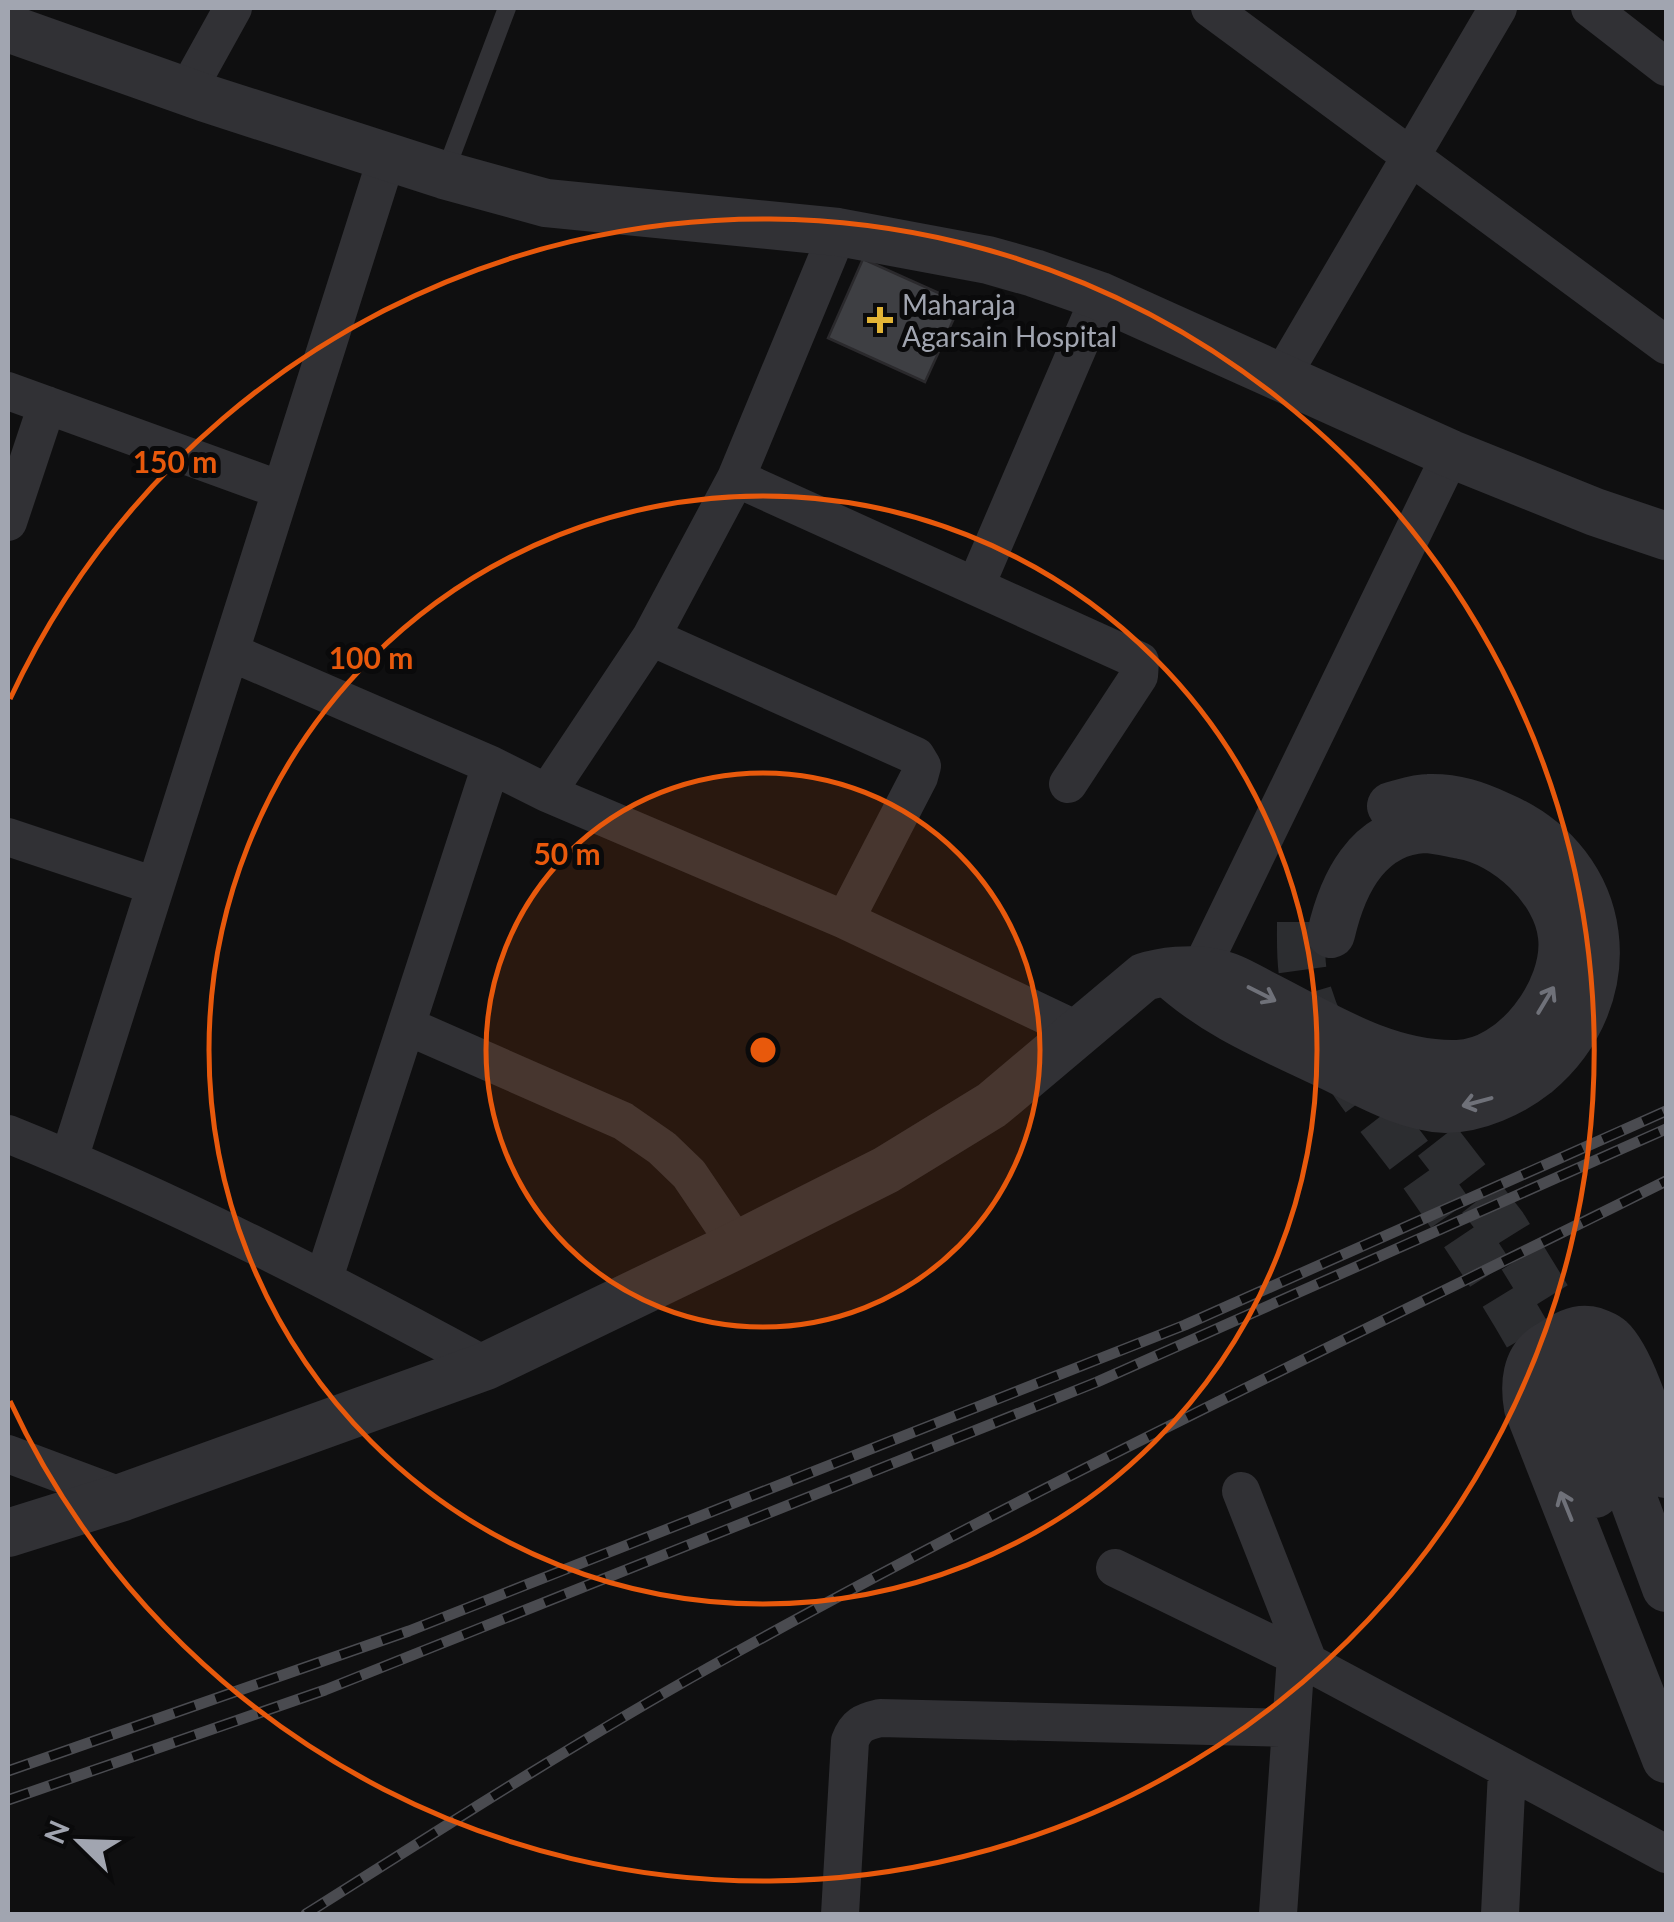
<svg xmlns="http://www.w3.org/2000/svg" width="1674" height="1922" font-family="Lato,sans-serif">
	<style>
		.building { fill: #3e3f43; stroke: #2a292c; stroke-width: 2.5 }
		.lines { fill: none; stroke-linecap: round; stroke-linejoin: round }
		.tertiary-tunnel { stroke: #2c2d30; stroke-width: 48; stroke-dasharray: 48 24; stroke-linecap: butt }
		.service { stroke: #313135; stroke-width: 18 }
		.minor { stroke: #313135; stroke-width: 38 }
		.tertiary { stroke: #313135; stroke-width: 48 }
		.rail-casing { stroke: #4a4b50; stroke-width: 11 }
		.rail { stroke: #0a0a0b; stroke-width: 8; stroke-dasharray: 22; stroke-linecap: butt }
		.oneway { stroke: #6f7179 }
		.ring { fill: none; stroke: #e8590c; stroke-width: 5 }
		.poi-dot { fill: #e2b436; stroke: #0a0a0b; stroke-width: 4 }
		.labels { text-anchor: middle; dominant-baseline: central; stroke-width: 10; stroke-linejoin: round; paint-order: stroke }
		.poi-label { font-size: 28px; fill: #a1a5b0; stroke: #0a0a0b; text-anchor: start }
		.centre { fill: #e8590c; stroke: #0a0a0b; stroke-width: 5 }
		.ring-label { font-size: 30px; text-anchor: middle; font-weight: bold; fill: #e8590c; stroke: #0a0a0b; stroke-width: 10; stroke-linejoin: round; paint-order: stroke }
	</style>
	<rect width="100%" height="100%" fill="#0f0f10"/>
	<path class="building" d="M863 259 961 303 925 382 828 338Z"/>
	<g class="lines">
		<path class="tertiary-tunnel" d="M1301 922C1301 942 1300 964 1305 983 1324 1061 1385 1119 1429 1183 1475 1248 1517 1313 1554 1383
			M1437 1141 1503 1226 1553 1307 1585 1368"/>
		<path class="service" d="M444 175 507 8"/>
		<path class="minor" d="M1210 8 1666 345
			M1590 8 1666 67
			M187 91 233 8
			M1280 379 1498 8
			M8 391 281 490
			M736 478 1140 661 1139 676 1068 784
			M8 522 47 405
			M976 585 1100 296
			M651 637 916 756 922 766 919 777 845 920
			M230 652 491 765 547 793 845 920 1081 1032
			M547 793 651 637 736 478 838 232
			M8 837 155 886
			M1190 991 1451 454
			M407 1026 623 1121 662 1148 689 1174 737 1245
			M8 1134C172 1200 330 1281 486 1366
			M69 1159 387 157
			M324 1278 491 765
			M8 1454 123 1497
			M1241 1491 1309 1664
			M1115 1568 1296 1656 1666 1854
			M840 1914 850 1741C856 1725 863 1722 880 1718L1289 1728
			M1278 1914 1296 1656
			M1500 1914 1507 1771"/>
		<path class="tertiary" d="M8 28 205 98 444 175 546 203 838 232 988 260 1034 273 1100 296 1451 454 1595 512 1666 536
			M1169 973C1214 1015 1271 1038 1325 1064 1361 1081 1405 1108 1446 1109 1477 1109 1512 1093 1536 1074 1628 997 1612 864 1501 816 1477 805 1455 797 1428 798 1416 798 1403 803 1391 806
			M1585 1368 1666 1588
			M1554 1383 1595 1494
			M1666 1474C1655 1441 1634 1361 1610 1339 1606 1335 1595 1331 1589 1330 1573 1328 1560 1338 1547 1346 1525 1359 1524 1385 1528 1408L1666 1759
			M8 1533 123 1497 486 1366 737 1245 886 1170 992 1105 1144 977C1163 971 1191 968 1211 972 1231 975 1249 987 1267 996 1326 1026 1388 1066 1457 1064 1514 1063 1568 990 1562 936 1557 889 1506 842 1461 835 1450 833 1435 829 1424 829 1366 832 1342 886 1331 934"/>
		<defs>
			<path id="rail" d="M8 1771 409 1631 1185 1325 1666 1111
				M8 1800 325 1690 1097 1382 1666 1129
				M306 1914C439 1830 573 1744 710 1667 1022 1492 1347 1340 1666 1181"/>
		</defs>
		<use href="#rail" class="rail-casing"/>
		<use href="#rail" class="rail"/>
	</g>
	<defs><path id="oneway-shaft" d="M-6 0H5M1.5-3L5.5 0L1.5 3" fill="none" stroke-width="1.6" stroke-linecap="round" stroke-linejoin="round" transform="scale(2.5)"/></defs>
	<g class="oneway">
		<use href="#oneway-shaft" transform="translate(1262 994) rotate(27)"/>
		<use href="#oneway-shaft" transform="translate(1546 1000) rotate(-59)"/>
		<use href="#oneway-shaft" transform="translate(1477 1102) rotate(165)"/>
		<use href="#oneway-shaft" transform="translate(1566 1506) rotate(-112)"/>
	</g>
	<circle cx="763" cy="1050" r="277" fill="#e8590c" fill-opacity=".12"/>
	<g class="ring">
		<circle cx="763" cy="1050" r="277"/>
		<circle cx="763" cy="1050" r="554"/>
		<path d="M10 699A831 831 0 1 1 10 1401"/>
	</g>
	<path class="poi-dot" d="M875 305h10v10h10v10h-10v10h-10v-10h-10v-10h10z"/>
	<g class="labels">
		<g class="poi-label">
			<text x="902" y="304">Maharaja<tspan x="902" dy="32">Agarsain Hospital</tspan></text>
		</g>
	</g>
	<circle cx="763" cy="1050" r="15" class="centre"/>
	<g class="ring-label">
		<text x="175" y="473">150 m</text>
		<text x="371" y="669">100 m</text>
		<text x="567" y="865">50 m</text>
	</g>
	<rect width="1674" height="1922" fill="none" stroke="#a1a5b0" stroke-width="20"/>
	<g transform="translate(80 1842) rotate(293)" stroke="#0a0a0b" stroke-width="8" paint-order="stroke">
	<path d="M0-8L18 38L0 25L-18 38Z" fill="#a1a5b0"/>
	<text y="-15" font-size="28" font-weight="bold" text-anchor="middle" fill="#a1a5b0">N</text>
	</g>
</svg>
